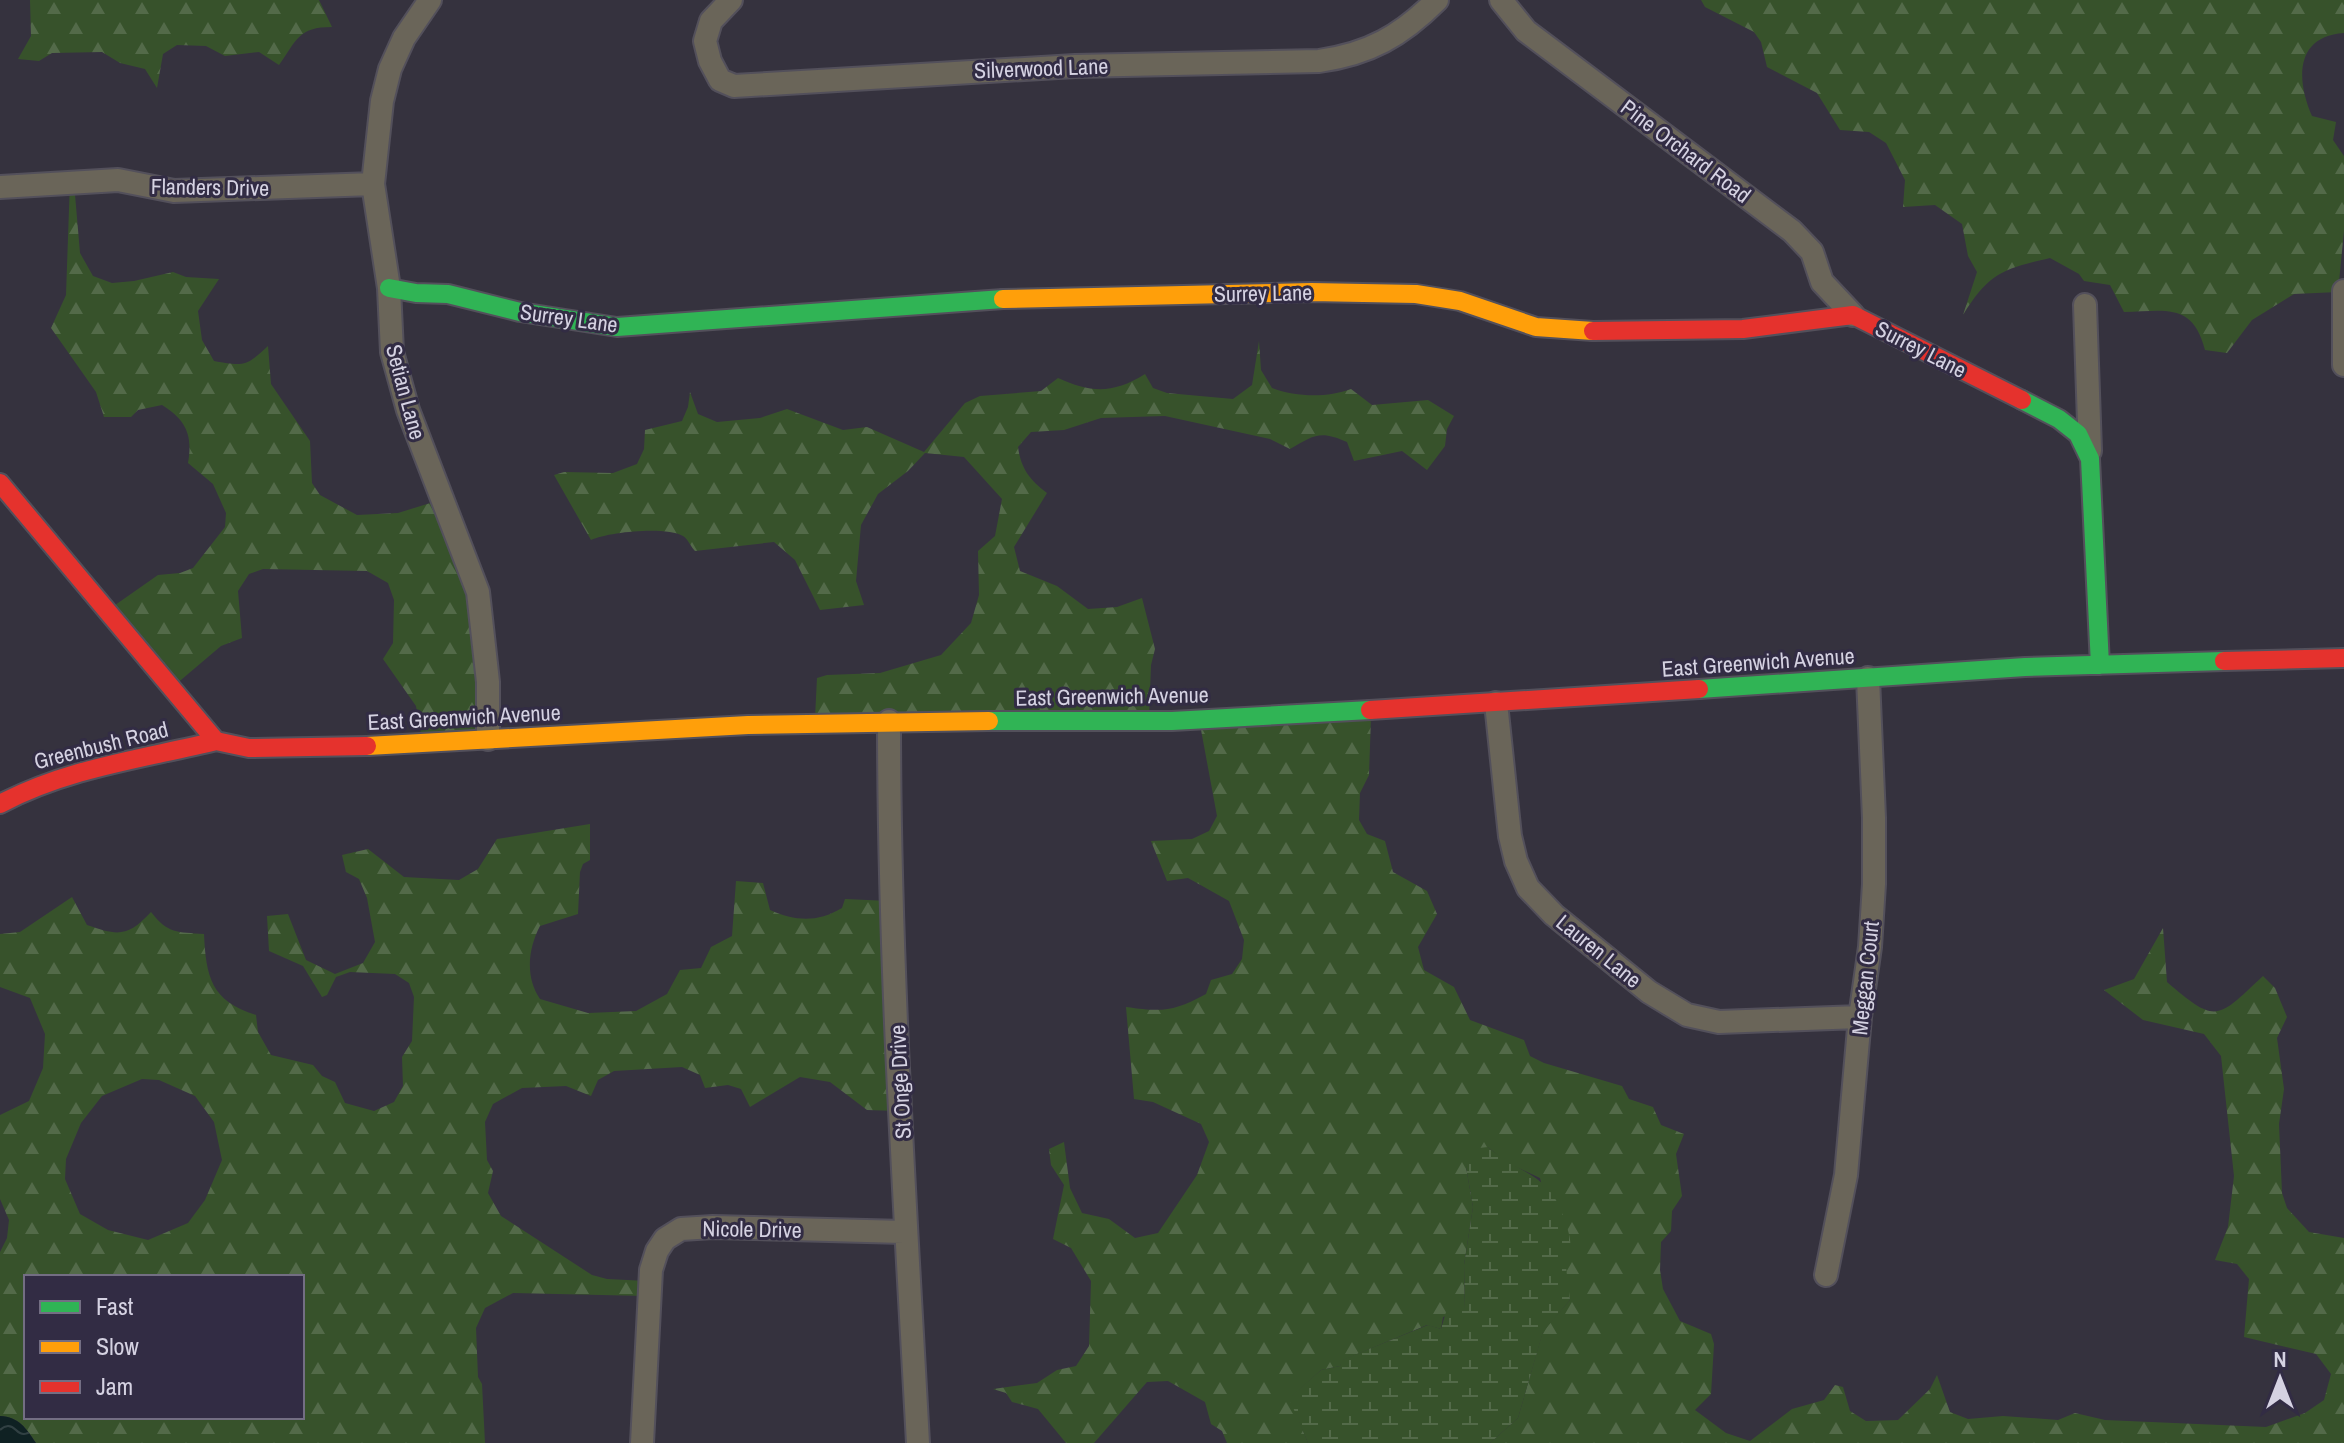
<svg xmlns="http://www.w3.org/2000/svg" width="2344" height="1443" font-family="'Archivo Narrow',sans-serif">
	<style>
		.forest { fill: url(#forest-firs); fill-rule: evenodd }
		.wetland { fill: url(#wetland-marsh) }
		.water { fill: url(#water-waves) }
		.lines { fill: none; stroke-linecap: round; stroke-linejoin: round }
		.street-casing { stroke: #53505b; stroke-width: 26 }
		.fast-casing { stroke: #53505b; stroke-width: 22 }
		.slow-casing { stroke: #53505b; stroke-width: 22 }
		.jam-casing { stroke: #53505b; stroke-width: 22 }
		.street { stroke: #6a6559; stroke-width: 22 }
		.fast { stroke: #30b455; stroke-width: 18 }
		.slow { stroke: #ff9f0a; stroke-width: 18 }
		.jam { stroke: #e5322d; stroke-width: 18 }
		.labels { text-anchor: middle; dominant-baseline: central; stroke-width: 6; stroke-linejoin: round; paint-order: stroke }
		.street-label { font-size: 22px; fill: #d5d2e2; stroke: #322c44 }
	</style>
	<defs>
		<pattern id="forest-firs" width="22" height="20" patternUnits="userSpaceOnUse" patternTransform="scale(2)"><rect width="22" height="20" fill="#37522b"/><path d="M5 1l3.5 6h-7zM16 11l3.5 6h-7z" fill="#536a49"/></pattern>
		<pattern id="wetland-marsh" width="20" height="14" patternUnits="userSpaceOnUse" patternTransform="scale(2)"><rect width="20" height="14" fill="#37522b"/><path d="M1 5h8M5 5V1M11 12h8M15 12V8" fill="none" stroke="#536a49"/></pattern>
		<pattern id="water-waves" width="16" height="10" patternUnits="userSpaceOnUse" patternTransform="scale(2)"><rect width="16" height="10" fill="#0f2123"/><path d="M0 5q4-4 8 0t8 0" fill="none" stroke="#314043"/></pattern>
	</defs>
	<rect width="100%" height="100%" fill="#35323e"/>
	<path class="forest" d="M30 0H319L332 27C298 27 297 40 279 65L259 52 225 56 206 46 177 45 163 54 157 88 145 69 120 63 102 52 52 53 39 61 18 59 31 36Z
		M1701 0H2344V33C2295 36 2296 80 2312 116L2336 122 2333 140 2344 156V231L2338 292 2294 294 2252 320 2227 353 2205 350C2193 302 2165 311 2124 312L2110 285 2084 281 2079 274 2050 258C2003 269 1989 273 1963 315L1977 272 1968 256 1962 224 1935 205 1903 207 1905 180 1886 143 1869 132 1840 130 1817 93 1767 67 1761 42 1754 32 1705 7Z
		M70 181 74 183 80 253 93 276 112 283 134 281 173 272 186 277 219 279 198 311 202 340 214 361C243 366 246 367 268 346L271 384 310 441 312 483 320 495 357 515 398 513 440 500 476 587 488 732 422 740 416 706 383 659 393 643 394 600 388 583 367 571 263 569 249 574 238 591 242 638 221 646 175 685 108 610 158 575 180 573 193 568 225 527 226 513 213 484 188 463C193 435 186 420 162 405L138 410 131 417H104L96 392 51 328 66 295Z
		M1259 341 1261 370 1272 388C1296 397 1327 398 1351 389L1372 405 1428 400 1454 416 1447 429 1445 446 1427 470 1402 451 1354 461 1347 442C1320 430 1314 435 1290 449L1270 439 1165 416 1101 418 1064 430 1031 432 1018 447C1021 469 1030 480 1047 493L1014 547 1020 571 1057 586 1088 609 1117 607 1142 598 1155 649 1151 665 1149 719 815 718 817 678 827 675 880 673 941 655 971 623 979 595 978 551 995 536 1002 499 964 457 925 453 908 471 878 494 861 525 856 581 864 605 820 610 795 560 774 542 695 551C691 547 688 539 683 536 666 526 608 532 591 540L554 475 564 472 613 473 637 464 644 449 645 430 682 421 688 407 690 392 698 414 717 422 760 418 787 409 843 430 867 427 924 452 965 403 980 396 1041 391 1058 378C1091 393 1113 394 1145 374L1153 388 1167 393 1233 399 1252 385Z
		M1371 717 1369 775 1360 793 1359 820 1367 834 1385 841 1393 872 1427 891 1437 914 1418 947 1424 970 1454 987 1470 1020 1524 1040 1530 1056 1544 1063 1622 1086 1629 1099 1653 1107 1661 1125 1684 1134 1676 1154 1682 1196 1672 1211 1671 1231 1661 1242 1660 1270 1663 1289 1680 1321 1711 1334 1714 1344 1711 1394 1695 1410 1726 1433 1750 1441 1792 1409 1824 1400 1835 1385 1843 1387 1850 1411 1866 1421 1898 1420 1930 1389 1937 1375 1950 1412 1968 1419 2003 1416 2058 1420 2075 1413 2105 1420 2266 1427 2305 1413 2324 1400 2331 1374 2316 1354 2244 1337 2249 1279 2237 1264 2215 1260 2228 1227 2234 1176 2221 1056 2204 1034 2143 1020 2104 990 2134 979 2163 928 2167 982C2217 1025 2217 1019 2263 976L2275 988 2287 1017 2277 1038 2284 1089 2279 1124 2282 1193 2287 1208 2309 1232 2344 1238V1443H1490L1518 1418 1543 1331 1570 1300 1540 1178 1506 1162 1488 1147 1466 1167 1473 1207 1464 1265 1465 1310 1443 1317 1441 1329 1427 1325 1343 1360 1340 1366 1321 1370 1290 1398 1308 1443H1227L1222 1431 1211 1424 1205 1402 1168 1381 1147 1382 1094 1443H1066L1038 1409 1012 1402 1006 1393 993 1389 1037 1383 1057 1370 1076 1366 1089 1346 1091 1281 1071 1248 1053 1239 1064 1185 1051 1165 1049 1149 1064 1142 1070 1188 1082 1213 1109 1219 1135 1238 1158 1233 1197 1175 1209 1142 1201 1124 1153 1102 1134 1099 1126 1007C1162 1012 1173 1012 1206 994L1211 980 1232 974 1242 959 1244 940 1229 901 1188 878 1167 881 1151 841 1192 839 1209 831 1217 816 1199 719Z
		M590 824V860L583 864 580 872 578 914 540 926C528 949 525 977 540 999L588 1013 636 1011 667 994 680 970 701 968 711 947 732 936 736 881 763 883 770 910C795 921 817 923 842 908L845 899 889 901 899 1111 867 1110 830 1082 800 1077 750 1107 741 1089 728 1085 705 1088 700 1075 682 1067 614 1071 598 1080 591 1096 566 1086 522 1088 493 1104 485 1122 487 1160 493 1171 488 1193 501 1216 592 1275 607 1279 647 1281 646 1296 513 1293 485 1308 476 1328 478 1377 482 1384 485 1443H36C26 1428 19 1417 0 1416V1252L7 1238 9 1220 0 1199V1115L29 1101 43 1068 45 1034 30 998 0 987V934L20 932 72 897 87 925C118 936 128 937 151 912 168 934 177 932 204 934 206 977 211 1001 256 1015L258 1032 271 1055 313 1065 322 1076 335 1082 345 1103 374 1111 394 1102 403 1086 402 1057 412 1041 414 997 409 983 395 974 350 972 336 977 327 995 322 997 303 966 269 951 267 916 288 914 306 960 335 974 363 963 375 942 367 898 359 879 346 872 342 855 368 849 404 877 459 880 478 869 497 839ZM142 1079 159 1080 195 1096 214 1122 222 1160 205 1200 188 1223 148 1240 108 1230 80 1214 65 1179 66 1159 81 1123 102 1096ZM26 1277H302V1417H26Z"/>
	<path class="wetland" d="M1488 1147C1520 1175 1550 1173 1564 1219 1569 1232 1572 1242 1570 1256L1565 1259 1570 1300 1543 1332 1518 1418 1490 1443H1308L1289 1398 1321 1370 1340 1366 1342 1360 1428 1325 1441 1329 1446 1312 1465 1309 1464 1265 1473 1207 1466 1167 1479 1148Z"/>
	<path class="water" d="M0 1416C19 1417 26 1428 36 1443H0Z"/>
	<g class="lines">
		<defs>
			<path id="street" d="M430 0 404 38 390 69 382 101 373 184 389 288 392 352 408 410 478 592 488 682V739
				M731 0 711 21 705 41 710 61 720 80 734 86 1075 66 1319 61C1369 54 1401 36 1437 0
				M1501 0 1526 31 1792 231 1812 252 1822 282 1853 315
				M0 187 118 180 174 191 373 184
				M2344 291V365
				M2085 305 2090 451
				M1496 703 1510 836 1516 861 1528 888 1554 915 1649 992 1687 1015 1719 1022 1860 1017
				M889 721C889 962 905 1203 918 1443
				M1826 1275 1846 1175 1860 1017 1870 947 1874 884V818L1868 678
				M642 1443 651 1270 657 1251 665 1239 681 1229 713 1227 904 1232"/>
			<path id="fast" d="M389 288 416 293 448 294 520 312 617 327 1003 299
				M2022 400 2059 419 2078 434 2090 459 2100 665
				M1699 689 2025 667 2224 661
				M989 721H1172L1370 710"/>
			<path id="slow" d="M1003 299 1311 292 1416 294 1460 301 1536 327 1593 331
				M367 746 748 725 989 721"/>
			<path id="jam" d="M1593 331 1743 329 1853 315 2022 400
				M0 483 216 741 249 748 367 746
				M2224 661 2344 658
				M1370 710 1699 689
				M0 804C68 768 142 759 216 741"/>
		</defs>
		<use href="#street" class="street-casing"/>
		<use href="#fast" class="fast-casing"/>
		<use href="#slow" class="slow-casing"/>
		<use href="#jam" class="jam-casing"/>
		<use href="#street" class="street"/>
		<use href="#fast" class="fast"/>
		<use href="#slow" class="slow"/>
		<use href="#jam" class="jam"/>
	</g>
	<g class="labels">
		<g class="street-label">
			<text transform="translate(1041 68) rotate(-2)">Silverwood Lane</text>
			<text transform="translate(1686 151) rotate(37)">Pine Orchard Road</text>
			<text transform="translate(210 187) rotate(1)">Flanders Drive</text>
			<text transform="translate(1263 293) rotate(-1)">Surrey Lane</text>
			<text transform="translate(569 318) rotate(8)">Surrey Lane</text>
			<text transform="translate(1921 349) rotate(27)">Surrey Lane</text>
			<text transform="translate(406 392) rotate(75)">Setian Lane</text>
			<text transform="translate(1758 662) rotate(-4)">East Greenwich Avenue</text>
			<text transform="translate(1112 696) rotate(-1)">East Greenwich Avenue</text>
			<text transform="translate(464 717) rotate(-3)">East Greenwich Avenue</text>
			<text transform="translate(101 745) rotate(-14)">Greenbush Road</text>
			<text transform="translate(1599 951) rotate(39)">Lauren Lane</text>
			<text transform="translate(1865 978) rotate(-84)">Meggan Court</text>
			<text transform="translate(900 1082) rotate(-93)">St Onge Drive</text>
			<text transform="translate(752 1229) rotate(1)">Nicole Drive</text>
		</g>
	</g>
	<rect x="24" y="1275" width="280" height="144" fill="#322c44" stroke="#736e83" stroke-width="2"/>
	<rect x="40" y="1301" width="40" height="12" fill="#30b455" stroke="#736e83" stroke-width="2"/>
	<text x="96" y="1315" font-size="24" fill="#d5d2e2">Fast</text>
	<rect x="40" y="1341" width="40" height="12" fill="#ff9f0a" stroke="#736e83" stroke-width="2"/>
	<text x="96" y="1355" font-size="24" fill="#d5d2e2">Slow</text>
	<rect x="40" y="1381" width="40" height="12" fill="#e5322d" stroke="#736e83" stroke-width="2"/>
	<text x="96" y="1395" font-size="24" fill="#d5d2e2">Jam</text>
	<g transform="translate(2280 1379)" stroke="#322c44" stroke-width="6" paint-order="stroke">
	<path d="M0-6L14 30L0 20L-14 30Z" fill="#d5d2e2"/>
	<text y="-12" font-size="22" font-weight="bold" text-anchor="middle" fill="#d5d2e2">N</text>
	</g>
</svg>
